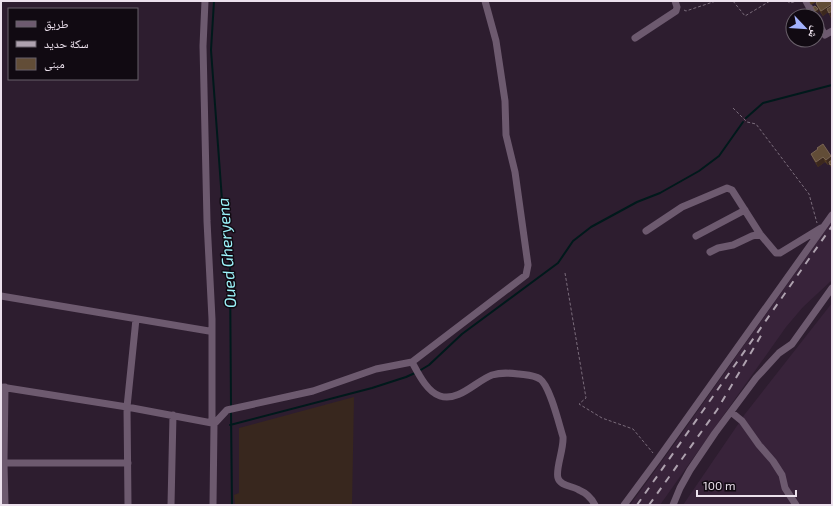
<svg xmlns="http://www.w3.org/2000/svg" width="833" height="506" font-family="'Exo 2','Noto Naskh Arabic',sans-serif">
	<style>
		.built { fill: #38233a }
		.education { fill: #38271e }
		.lines { fill: none; stroke-linecap: round; stroke-linejoin: round }
		.stream { stroke: #00191b; stroke-width: 2 }
		.path { stroke: #7a6c7b; stroke-width: 1; stroke-dasharray: 3 2; stroke-linecap: butt }
		.minor { stroke: #6d5a6f; stroke-width: 7 }
		.rail { stroke: #aea2af; stroke-width: 2; stroke-dasharray: 7 7; stroke-linecap: butt }
		.wall { fill: #523b21 }
		.shaded-wall { fill: #3c281e }
		.building { fill: #624d37; stroke: #786454 }
		.labels { text-anchor: middle; dominant-baseline: central; stroke-width: 3; stroke-linejoin: round; paint-order: stroke }
		.water-label { font-size: 16px; font-style: italic; fill: #9df4fb; stroke: #110a12 }
	</style>
	<rect width="100%" height="100%" fill="#2d1d2f"/>
	<path class="built" d="M832 221V280L803 307 786 327 660 505H630L670 450Z
		M832 303V505H683L745 414Z"/>
	<path class="education" d="M354 397 352 505H235L234 495 239 493V428Z"/>
	<g class="lines">
		<path class="stream" d="M214 1 211 50 222 200 230 265 231 407
			M746 118 763 103 832 85
			M419 371 429 365 462 334 558 263 573 241 591 227 637 202 660 193 699 171 719 156 743 122
			M231 411 232 505
			M230 425 372 388 406 377 415 373"/>
		<path class="path" d="M733 1 745 16 770 1
			M787 1 790 3 797 1
			M684 10 686 11 716 1
			M733 108 747 122 756 124 809 194 817 223
			M565 273 586 398 579 404 602 418 633 429 653 453"/>
		<path class="minor" d="M205 1 203 46 207 221 212 319V423L214 424 213 505
			M806 1 814 16
			M817 21 825 35 832 31
			M635 38 676 11 677 7 675 1
			M646 231 682 207 727 188 732 190 760 234 776 253H780L821 228
			M696 236 745 210
			M710 252 718 248 733 245 752 236 760 234
			M1 296 209 331
			M412 362C418 373 427 392 440 396 459 402 476 381 492 375 502 372 510 373 519 374 526 375 534 375 540 379 550 386 559 424 563 437 564 449 555 470 558 478 560 486 573 486 579 490 586 493 592 499 595 505
			M1 387 127 407 136 319
			M731 412 742 421 759 445 773 461 782 475 785 488 796 505
			M214 424 227 410 313 391 376 369 412 362 526 275 528 265 515 172 506 135 505 101 496 41 485 1
			M1 463H4L5 387
			M5 505 4 463H128
			M128 505 127 407 212 423
			M171 505 173 415
			M624 505 658 459 832 215
			M673 505 680 488 690 470 715 433 756 378 779 353 792 344 832 288"/>
		<path class="rail" d="M637 505 832 226
			M649 505 717 410 762 334"/>
	</g>
	<path class="wall" d="M809 1H818L811 5Z
		M831 1V18L828 12 823 16 817 7 816 3Z
		M811 154 832 158V166L831 167 829 164 828 165 825 162 818 167 813 159Z"/>
	<path class="shaded-wall" d="M832 4V9H827L828 12 823 16 821 11Z
		M818 9 819 12 816 13 815 11Z
		M832 11V17L831 18 829 13Z
		M831 156 832 162 828 165 826 160Z
		M823 157 825 162 818 167 816 162Z"/>
	<path class="building" d="M818 1H831L832 4 821 11 816 3Z
		M815 6 818 9 815 11 813 7Z
		M832 6V11L829 13 827 9Z
		M823 144 831 156 826 160 823 157 816 162 811 154 818 149 817 148Z
		M832 160V163L830 165 829 162Z"/>
	<g class="labels">
		<g class="water-label">
			<text transform="translate(226 253) rotate(-94)">Oued Gheryena</text>
		</g>
	</g>
	<rect width="833" height="506" fill="none" stroke="#ece1ed" stroke-width="4"/>
	<rect x="8" y="8" width="130" height="72" fill="#110a12" stroke="#69606a"/>
	<rect x="16" y="21" width="20" height="6" fill="#6d5a6f" stroke="#69606a"/>
	<text x="44" y="28" font-size="12" fill="#ece1ed">طريق</text>
	<rect x="16" y="41" width="20" height="6" fill="#aea2af" stroke="#69606a"/>
	<text x="44" y="48" font-size="12" fill="#ece1ed">سكة حديد</text>
	<rect x="16" y="58" width="20" height="12" fill="#624d37" stroke="#69606a"/>
	<text x="44" y="68" font-size="12" fill="#ece1ed">مبنى</text>
	<g transform="translate(805 28) rotate(115)"><circle r="19" fill="#110a12" stroke="#69606a"/>
	<path d="M0-3L7 15L0 10L-7 15Z" fill="#a3b2fd"/>
	<text y="-6" font-size="11" font-weight="bold" text-anchor="middle" fill="#ece1ed">ش</text>
	</g>
	<path d="M697 490v6h99v-6" fill="none" stroke="#ece1ed" stroke-width="2"/>
	<text x="703" y="490" font-size="12" fill="#ece1ed" stroke="#110a12" stroke-width="3" paint-order="stroke">100 m</text>
</svg>
